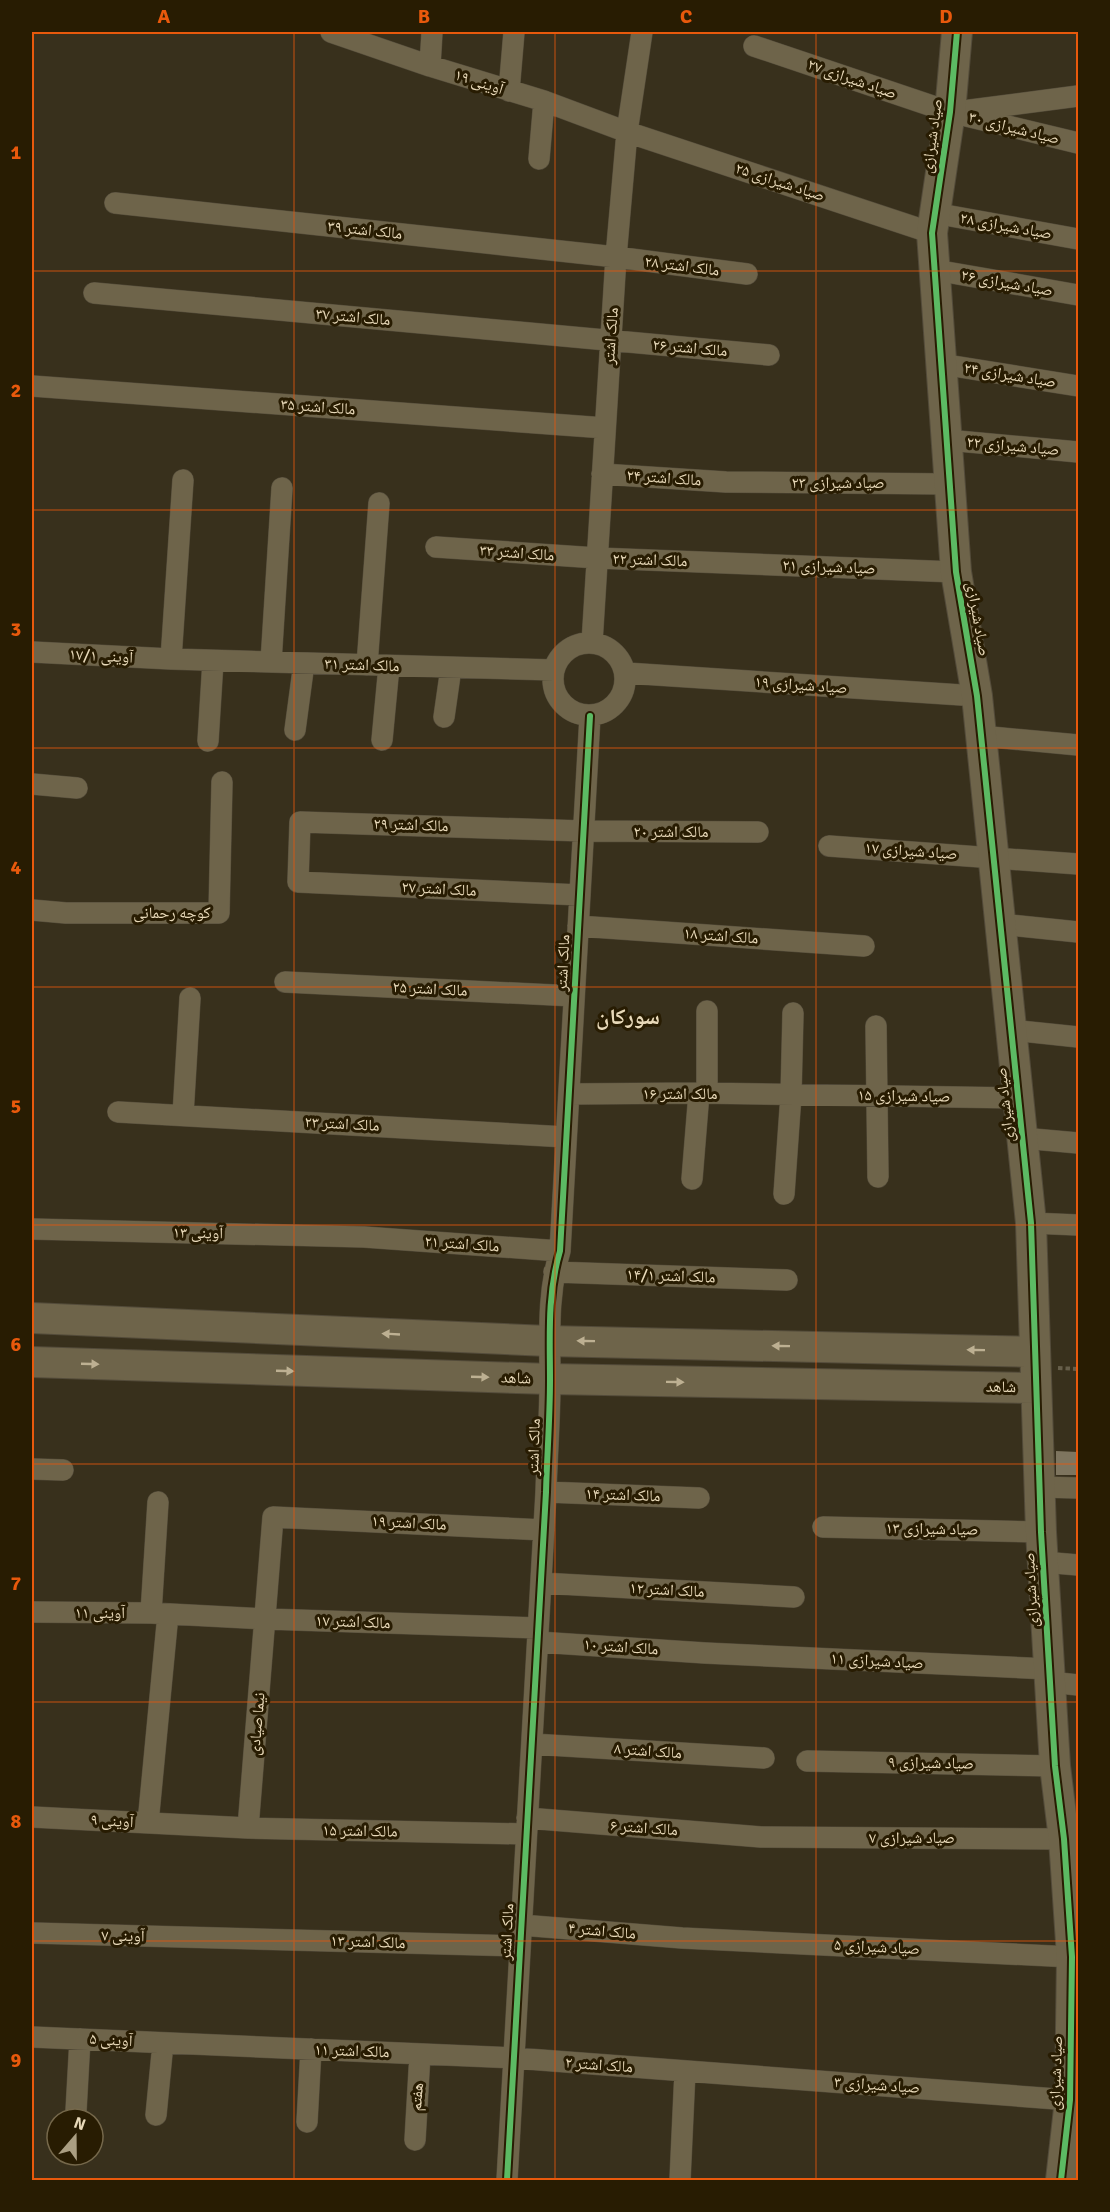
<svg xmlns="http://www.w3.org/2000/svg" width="1110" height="2212" font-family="Signika,'Noto Naskh Arabic',sans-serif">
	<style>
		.building { fill: #7e755f }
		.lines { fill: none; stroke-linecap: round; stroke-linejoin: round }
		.street-casing { stroke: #534b3a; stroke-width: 22 }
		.secondary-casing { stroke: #534b3a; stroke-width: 32 }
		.path { stroke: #665e4a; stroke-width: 4; stroke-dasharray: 4.5 3; stroke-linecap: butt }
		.street { stroke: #6e644a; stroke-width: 21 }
		.secondary { stroke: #6e644a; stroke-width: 30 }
		.cycleway-casing { stroke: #281c02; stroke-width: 10 }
		.cycleway { stroke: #5cba63; stroke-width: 6 }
		.oneway { fill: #bdb092 }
		.grid { fill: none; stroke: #e8590c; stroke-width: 1.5; stroke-opacity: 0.55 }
		.labels { text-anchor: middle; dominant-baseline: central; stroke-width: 6; stroke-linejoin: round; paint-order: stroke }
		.street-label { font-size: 16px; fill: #e8d9b9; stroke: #281c02 }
		.district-label { font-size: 22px; font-weight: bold; fill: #e8d9b9; stroke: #281c02 }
		.neatline { fill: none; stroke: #e8590c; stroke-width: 2 }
		.grid-label { font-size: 20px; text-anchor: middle; font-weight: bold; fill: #e8590c }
	</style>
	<rect width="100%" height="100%" fill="#38301c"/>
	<path class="building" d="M1056 1451 1078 1452V1475H1056Z"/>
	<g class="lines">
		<defs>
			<path id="street" d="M331 32 430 66 544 101 627 132 932 233
				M754 46 950 112 1078 143
				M430 66 432 32
				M509 91 514 32
				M963 111 1078 96
				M539 159 544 101
				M115 203 616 257 747 274
				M934 213 1078 239
				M935 270 1078 295
				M94 293 769 355
				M941 364 1078 386
				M32 386 605 428
				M947 440 1078 452
				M602 474 726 482 950 484
				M436 547 597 558 956 572
				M553 679a36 36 0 1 1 72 0a36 36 0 1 1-72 0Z
				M592 643 616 257 627 132 642 32
				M32 652 171 659 554 670
				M171 659 183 480
				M271 662 282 488
				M367 665 379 503
				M626 673 977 696
				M444 717 451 668
				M295 730 304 663
				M981 736 1078 745
				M382 740 389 666
				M208 741 213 661
				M32 784 77 788
				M829 846 1078 864
				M580 895 298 882 300 822 583 831 758 832
				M32 910 66 913H219L222 782
				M1000 924 1078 932
				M578 926 864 946
				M285 982 574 996
				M707 1011V1093
				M876 1026 878 1177
				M1011 1030 1078 1037
				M569 1094 699 1093 1018 1098
				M118 1112 566 1137
				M183 1115 190 998
				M1022 1138 1078 1143
				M692 1179 699 1093
				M784 1194 791 1095 793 1013
				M1031 1223 1078 1225
				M32 1229 364 1237 560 1251
				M554 1272 787 1280
				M32 1469 63 1470
				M1040 1487 1078 1488
				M546 1492 699 1498
				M823 1527 1041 1532
				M1043 1562 1078 1565
				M541 1583 794 1597
				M32 1612 151 1613 266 1619 538 1628
				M151 1613 158 1502
				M538 1642 705 1653 1049 1669
				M1050 1682 1078 1685
				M532 1744 764 1758
				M807 1761 1055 1766
				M32 1817 248 1828 526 1834
				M527 1818 761 1837 1064 1839
				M148 1823 168 1614
				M248 1828 273 1517 544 1530
				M521 1925 682 1938 1072 1957
				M32 1933 520 1946
				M32 2037 514 2058 1070 2100 1078 2103
				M76 2111 80 2039
				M156 2115 163 2043
				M307 2122 311 2049
				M415 2140 420 2054
				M507 2180 546 1492C547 1455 550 1418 550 1380 550 1336 547 1295 560 1251L590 716
				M680 2180 685 2071"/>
			<path id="secondary" d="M957 32 950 112 932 233 956 572 977 696 1031 1223 1041 1532 1055 1766 1064 1839 1072 1957 1070 2100 1061 2180
				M32 1318 548 1341 1035 1352
				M32 1362 550 1379 1036 1388"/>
		</defs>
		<use href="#street" class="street-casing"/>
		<use href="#secondary" class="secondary-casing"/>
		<path class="path" d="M1058 1368 1078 1369"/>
		<use href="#street" class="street"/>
		<use href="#secondary" class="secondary"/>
		<defs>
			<path id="cycleway" d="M957 32 950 112 932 233 956 572 977 696 1031 1223 1041 1532 1055 1766 1064 1839 1072 1957 1070 2100 1061 2180
				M507 2180 546 1492C547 1455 550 1418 550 1380 550 1336 547 1295 560 1251L590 716"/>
		</defs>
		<use href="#cycleway" class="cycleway-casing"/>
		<use href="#cycleway" class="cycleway"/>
	</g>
	<defs><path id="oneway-solid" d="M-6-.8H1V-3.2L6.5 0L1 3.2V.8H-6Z" transform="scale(1.5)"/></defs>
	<g class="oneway">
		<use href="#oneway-solid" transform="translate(391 1334) rotate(-177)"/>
		<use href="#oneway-solid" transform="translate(586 1341) rotate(-179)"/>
		<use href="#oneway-solid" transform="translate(781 1346) rotate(-179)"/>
		<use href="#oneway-solid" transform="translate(976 1350) rotate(-179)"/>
		<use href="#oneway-solid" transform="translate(90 1364) rotate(2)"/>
		<use href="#oneway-solid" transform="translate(285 1371) rotate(2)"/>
		<use href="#oneway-solid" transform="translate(480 1377) rotate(2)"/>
		<use href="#oneway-solid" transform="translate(675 1382) rotate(1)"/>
	</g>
	<path class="grid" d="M294 32V2180M555 32V2180M816 32V2180M32 271H1078M32 510H1078M32 748H1078M32 987H1078M32 1225H1078M32 1464H1078M32 1702H1078M32 1941H1078"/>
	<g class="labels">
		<g class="street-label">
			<text transform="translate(852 79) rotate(19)">صیاد شیرازی ۲۷</text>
			<text transform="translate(479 82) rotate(18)">آوینی ۱۹</text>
			<text transform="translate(1014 128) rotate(14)">صیاد شیرازی ۳۰</text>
			<text transform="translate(932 136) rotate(-82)">صیاد شیرازی</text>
			<text transform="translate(780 182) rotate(18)">صیاد شیرازی ۲۵</text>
			<text transform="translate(1006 226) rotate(10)">صیاد شیرازی ۲۸</text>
			<text transform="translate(365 230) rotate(6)">مالک اشتر ۳۹</text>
			<text transform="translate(682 266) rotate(7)">مالک اشتر ۲۸</text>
			<text transform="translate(1007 283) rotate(10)">صیاد شیرازی ۲۶</text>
			<text transform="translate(353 317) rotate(5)">مالک اشتر ۳۷</text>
			<text transform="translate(611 336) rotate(-86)">مالک اشتر</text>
			<text transform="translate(690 348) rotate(5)">مالک اشتر ۲۶</text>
			<text transform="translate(1010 375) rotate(9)">صیاد شیرازی ۲۴</text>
			<text transform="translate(318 407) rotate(4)">مالک اشتر ۳۵</text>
			<text transform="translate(1013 446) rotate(5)">صیاد شیرازی ۲۲</text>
			<text transform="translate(664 478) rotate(4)">مالک اشتر ۲۴</text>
			<text x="838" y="483">صیاد شیرازی ۲۳</text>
			<text transform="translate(517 553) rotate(4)">مالک اشتر ۳۳</text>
			<text transform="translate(650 560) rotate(2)">مالک اشتر ۲۲</text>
			<text transform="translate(829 567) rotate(2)">صیاد شیرازی ۲۱</text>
			<text transform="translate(978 619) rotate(80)">صیاد شیرازی</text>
			<text transform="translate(101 656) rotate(3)">آوینی ۱۷/۱</text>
			<text transform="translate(362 665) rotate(2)">مالک اشتر ۳۱</text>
			<text transform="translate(801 685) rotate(4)">صیاد شیرازی ۱۹</text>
			<text transform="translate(411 825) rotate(2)">مالک اشتر ۲۹</text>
			<text x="671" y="832">مالک اشتر ۲۰</text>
			<text transform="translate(911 851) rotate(4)">صیاد شیرازی ۱۷</text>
			<text transform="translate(439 889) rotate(3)">مالک اشتر ۲۷</text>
			<text x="172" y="913">کوچه رحمانی</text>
			<text transform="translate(721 936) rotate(4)">مالک اشتر ۱۸</text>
			<text transform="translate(563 963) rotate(-87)">مالک اشتر</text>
			<text transform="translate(430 989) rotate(3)">مالک اشتر ۲۵</text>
			<text x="680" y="1094">مالک اشتر ۱۶</text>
			<text transform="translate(904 1096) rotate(1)">صیاد شیرازی ۱۵</text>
			<text transform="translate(1005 1105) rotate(-96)">صیاد شیرازی</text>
			<text transform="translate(342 1124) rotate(3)">مالک اشتر ۲۳</text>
			<text transform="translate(198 1233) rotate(1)">آوینی ۱۳</text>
			<text transform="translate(462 1244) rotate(4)">مالک اشتر ۲۱</text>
			<text transform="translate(671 1276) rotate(2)">مالک اشتر ۱۴/۱</text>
			<text transform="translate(516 1378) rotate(2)">شاهد</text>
			<text transform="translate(1001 1387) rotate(1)">شاهد</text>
			<text transform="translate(534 1447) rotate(-88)">مالک اشتر</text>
			<text transform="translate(623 1495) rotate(2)">مالک اشتر ۱۴</text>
			<text transform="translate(409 1523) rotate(3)">مالک اشتر ۱۹</text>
			<text transform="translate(932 1529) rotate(1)">صیاد شیرازی ۱۳</text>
			<text transform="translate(667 1590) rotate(3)">مالک اشتر ۱۲</text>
			<text transform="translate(1031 1590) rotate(-93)">صیاد شیرازی</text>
			<text x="100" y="1613">۱۱ آوینی</text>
			<text transform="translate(353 1622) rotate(2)">مالک اشتر ۱۷</text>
			<text transform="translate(621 1647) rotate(4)">مالک اشتر ۱۰</text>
			<text transform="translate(877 1661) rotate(3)">صیاد شیرازی ۱۱</text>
			<text transform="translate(257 1724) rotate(-85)">نیما صیادی</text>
			<text transform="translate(648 1751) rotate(4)">مالک اشتر ۸</text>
			<text transform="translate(931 1763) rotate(1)">صیاد شیرازی ۹</text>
			<text transform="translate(112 1821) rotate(3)">۹ آوینی</text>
			<text transform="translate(644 1828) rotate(4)">مالک اشتر ۶</text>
			<text transform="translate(360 1831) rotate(1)">مالک اشتر ۱۵</text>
			<text x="912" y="1838">صیاد شیرازی ۷</text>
			<text transform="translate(602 1931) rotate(5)">مالک اشتر ۴</text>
			<text transform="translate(507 1932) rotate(-87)">مالک اشتر</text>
			<text transform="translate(123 1936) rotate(1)">۷ آوینی</text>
			<text transform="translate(368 1942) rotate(2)">مالک اشتر ۱۳</text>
			<text transform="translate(877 1947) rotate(3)">صیاد شیرازی ۵</text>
			<text transform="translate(111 2040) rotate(3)">۵ آوینی</text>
			<text transform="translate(352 2051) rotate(2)">مالک اشتر ۱۱</text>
			<text transform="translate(599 2065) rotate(4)">مالک اشتر ۲</text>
			<text transform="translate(1056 2073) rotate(-88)">صیاد شیرازی</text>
			<text transform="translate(877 2085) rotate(4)">صیاد شیرازی ۳</text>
			<text transform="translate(417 2097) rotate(-86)">هفتم</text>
		</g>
		<g class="district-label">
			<text x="628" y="1016">سورکان</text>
		</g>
	</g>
	<rect width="1110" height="2212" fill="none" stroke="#281c02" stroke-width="66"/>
	<g transform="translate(75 2137) rotate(20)"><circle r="28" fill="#281c02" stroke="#75684b" stroke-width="1.5"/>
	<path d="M0-4.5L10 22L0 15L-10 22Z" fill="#aa9e82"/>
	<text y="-9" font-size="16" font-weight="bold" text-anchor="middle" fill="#e8d9b9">N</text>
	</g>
	<rect x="33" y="33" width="1044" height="2146" class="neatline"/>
	<g class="grid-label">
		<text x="164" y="23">A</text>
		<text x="424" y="23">B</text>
		<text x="686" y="23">C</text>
		<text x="946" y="23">D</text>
		<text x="16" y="159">1</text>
		<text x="16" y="397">2</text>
		<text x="16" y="636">3</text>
		<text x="16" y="874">4</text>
		<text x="16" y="1113">5</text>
		<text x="16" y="1351">6</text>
		<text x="16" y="1590">7</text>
		<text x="16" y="1828">8</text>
		<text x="16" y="2067">9</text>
	</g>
</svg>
